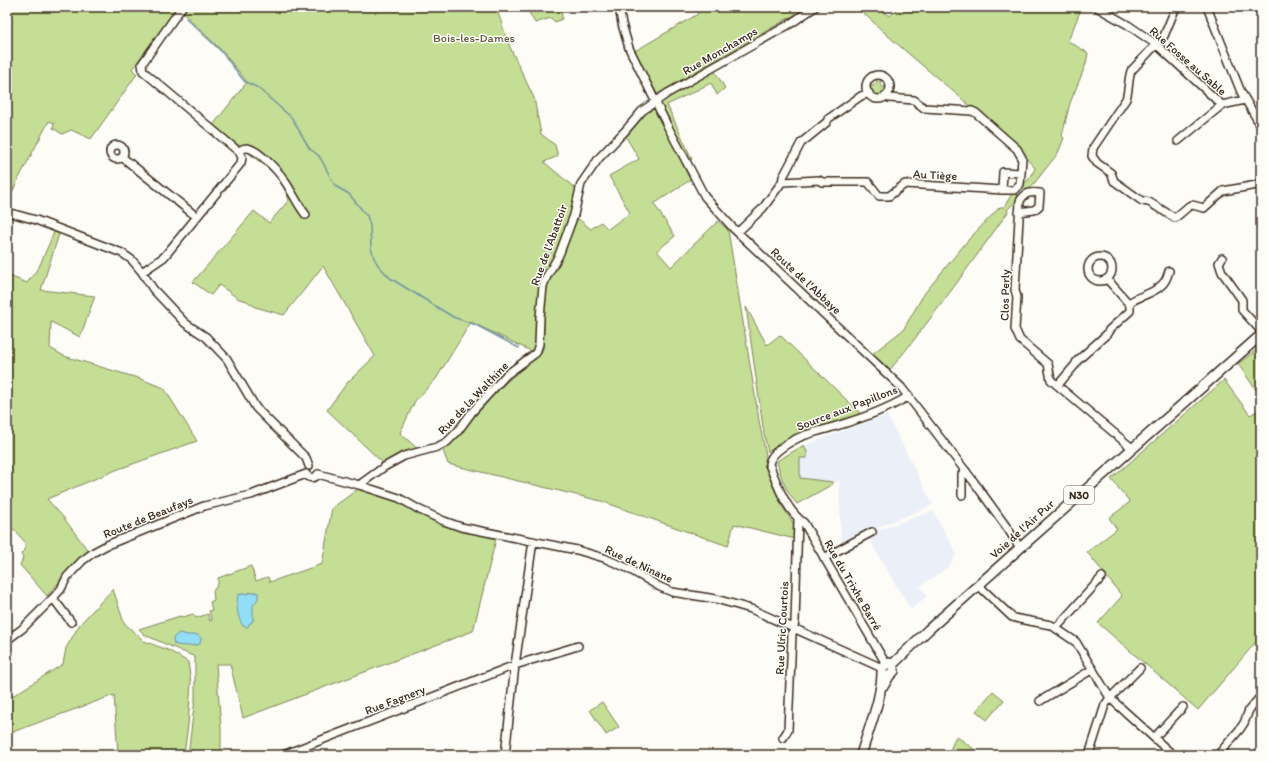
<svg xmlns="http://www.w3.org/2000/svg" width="1268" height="762" font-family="Itim,sans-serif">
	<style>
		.built { fill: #ebeff7 }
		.green { fill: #c4de95; stroke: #80845a; fill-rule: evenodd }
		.water { fill: #94ddf6; stroke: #7095a0 }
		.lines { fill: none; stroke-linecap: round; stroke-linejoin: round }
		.stream { stroke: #7095a0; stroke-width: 1.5 }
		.minor-casing { stroke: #3b2a1e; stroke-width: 10 }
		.major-casing { stroke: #3b2a1e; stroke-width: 12 }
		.minor { stroke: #fdfcf7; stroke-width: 7 }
		.major { stroke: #fdfcf7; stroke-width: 9 }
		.labels { text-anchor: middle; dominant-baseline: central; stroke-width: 3; stroke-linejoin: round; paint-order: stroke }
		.shield { fill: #fdfcf7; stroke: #75695f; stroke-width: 1 }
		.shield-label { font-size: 11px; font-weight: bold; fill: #3b2a1e }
		.park-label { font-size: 12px; fill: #5d573c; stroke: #fdfcf7 }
		.street-label { font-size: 12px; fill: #3b2a1e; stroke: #fdfcf7 }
	</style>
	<rect width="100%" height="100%" fill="#fdfcf7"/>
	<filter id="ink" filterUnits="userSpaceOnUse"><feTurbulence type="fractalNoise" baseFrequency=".025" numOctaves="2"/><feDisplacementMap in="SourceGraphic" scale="8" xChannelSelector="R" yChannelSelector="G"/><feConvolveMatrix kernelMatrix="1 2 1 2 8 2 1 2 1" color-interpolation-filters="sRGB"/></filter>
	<g filter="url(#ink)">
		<path class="built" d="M887 415 933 505 876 528 841 544 839 481 797 504 791 497 785 486 777 461 799 447Z
			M933 511 957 554 947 568 920 586 927 596 911 609 892 579 868 537 873 532Z"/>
		<path class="green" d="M7 7H178L132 69 137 74 91 139 71 130 62 134 53 128 54 123 49 121 19 178 7 203Z
			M184 7H496L509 45 534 98 541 134 555 145 558 156 544 162 576 189 569 219 554 258 543 279 537 344 533 352 471 322 436 379 415 401 400 433 419 450 384 464 327 410 347 383 375 356 323 266 284 315 255 307 247 301 239 299 219 285 211 295 193 282 254 211 269 223 289 200 280 178 213 125 247 82 224 53 181 11Z
			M526 7H561L562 19 555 22 551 18 535 23Z
			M695 7H808L657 94 635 51 698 14Z
			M857 7H867L872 10 877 9 890 16 899 7H1082L1068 41 1088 53 1086 64 1070 103 1062 136 1064 138 1058 153 1029 190 1024 191 1022 188 1023 184 1031 177 1035 168C997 126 952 91 909 54 891 39 874 23 857 7Z
			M714 70 725 88 717 95 711 83 667 105 692 159 689 162 659 103Z
			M875 78H882L880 83 882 87H887L886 91 881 95 872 94 869 86H873L877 82Z
			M654 104 690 180 654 204 675 236 657 251 671 267 718 221 728 230 760 426 766 455 764 464 782 506 795 526V539L734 524 728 546 601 501 448 464 442 448 452 443 473 416 503 385 540 354 543 349 546 284 576 217 591 229 601 222 608 229 630 213 609 176 639 159 626 137Z
			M1013 192 1018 196 1017 200 1007 210 1008 212C969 266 931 320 889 371L872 354 903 330 924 294 968 240 1000 207H1004Z
			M55 230 60 231 41 290 95 296 80 337 51 322 50 348 64 356 138 378 164 388 197 441 116 470 47 499 63 517 89 552 69 570 47 596 20 565 23 558 21 554 25 550V542L7 522V275L27 283 39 267Z
			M746 307 767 345 780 335 861 414 831 425 807 430 792 436 768 452 764 434Z
			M1261 346V397L1238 364Z
			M1224 380 1250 415 1257 411 1261 417V636L1198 710 1098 623 1122 596 1087 552 1117 529 1109 518 1130 502 1111 479Z
			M804 445 807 452V458H800V478L832 482 833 484 797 504C786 492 780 476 777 461Z
			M358 489 401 503 428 518 457 529 496 539 473 631 243 718 230 664H216L221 728V755H188L195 699V657L145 635 139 629 180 616 183 617 193 614 196 618 208 614 210 621 212 620 209 611 212 610 210 602 214 600 213 591 218 584V578L251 566 256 581 268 577 270 582 322 564 332 508ZM256 592 252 606 253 621 249 624 238 595Z
			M113 589 124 623 144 641 170 651 188 662 191 683 188 725 184 755H118L114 695 7 734V694L11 697 63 664 66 648 80 624Z
			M993 691 1004 700 987 720 976 711Z
			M602 702 619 727 606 735 590 710Z
			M956 736 982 755H948Z"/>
		<path class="water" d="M256 592 258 593C259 599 256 602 253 606V621L249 624 248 627 243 626C237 617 236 605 238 595Z
			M179 633 188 635H198L201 638 200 644C192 646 182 647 174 644L173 638Z"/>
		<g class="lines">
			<path class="stream" d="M186 18 221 51 244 81 258 88 292 118 309 148 318 155 321 159 335 186 349 194 367 216 370 225 371 248 374 258 378 265 390 278 453 317 476 325 519 348
				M405 755H406
				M410 755 441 750 450 751 453 755"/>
			<defs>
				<path id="minor" d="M619 7 622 24 629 48 667 125 705 197 733 228 901 387 974 482 1008 529 1020 548
					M1176 7 1164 36 1131 71C1128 80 1129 90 1126 99L1093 148 1092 156 1097 163 1111 173 1114 181 1142 201 1149 202 1175 218 1189 206 1192 205 1204 208 1223 191 1257 185 1261 180
					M1207 7 1241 92 1261 126
					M1098 8 1128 25 1157 45 1222 105 1245 100
					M866 87a12 12 0 1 1 24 0a12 12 0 1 1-24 0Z
					M886 96 889 98 914 100 924 108 972 111 976 113 1017 149 1022 158 1021 173
					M1178 141 1222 105
					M110 152a7 7 0 1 1 14 0a7 7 0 1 1-14 0Z
					M238 151C240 150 244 148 246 148 256 147 279 172 284 180 292 191 297 204 306 215
					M122 157 197 217
					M782 182 783 177 801 143 827 122 828 119 861 96 869 93
					M7 212 36 220 122 253 132 260 142 272 153 289 185 323 206 337 227 359 256 408 306 458 309 466
					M1019 212 1034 210 1039 206 1040 193C1031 192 1025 192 1020 201L1015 290 1017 297 1015 329 1020 340 1048 364 1051 380 1132 448
					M738 232 763 208 782 182 819 180 822 182H868L879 196H889L905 184 1002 190H1014L1020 184 1021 173 1003 172 1002 190
					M1088 269a12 12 0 1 1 24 0a12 12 0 1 1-24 0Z
					M1222 258 1219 263 1222 272 1242 300V310L1261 331
					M142 272 164 257 241 163 242 157 239 152 143 71 142 64 182 7
					M1129 303C1140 295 1157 293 1165 281 1167 278 1168 274 1169 271
					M1058 385 1075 365 1077 361 1107 334 1109 330 1130 311V305L1107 279
					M306 474C309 479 315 479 318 474
					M318 474 359 485 399 498 420 510 444 521 461 527 577 550 604 558 627 568 660 587 672 592 716 599 751 609 882 668
					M359 485 384 467 404 456 437 447 447 442 458 431 472 412 506 375 536 353 539 344 540 317 543 286 547 276 559 255 574 215 581 184 599 158 625 131 642 111 668 93 790 24 815 7
					M962 495V474L966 471
					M824 558 872 532
					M978 585 1012 617 1019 619 1051 625 1076 642 1110 698 1173 755
					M53 598 71 622
					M1057 627 1102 577
					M7 640 22 629 53 598 61 589 67 577 82 561 94 552 107 545 204 506 251 495 306 474
					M886 664 804 523C785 509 778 486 769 464 771 452 788 443 798 438 809 433 821 431 833 427 857 420 888 409 909 396
					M1040 701 1093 669
					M783 738 788 730 792 634 795 622 798 519
					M1154 738 1183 707
					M283 755 515 665 578 646
					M505 755 515 665 533 541
					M1089 755 1105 705 1110 698 1140 668
					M1218 755 1240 729 1244 723 1249 710 1261 696"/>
				<path id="major" d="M892 665 928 630 1020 548 1261 335
					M884 685 889 676 894 671 892 665
					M861 755C869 727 883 697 882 668L886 664 889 663 892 665"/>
			</defs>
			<use href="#minor" class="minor-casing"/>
			<use href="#major" class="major-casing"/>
			<use href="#minor" class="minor"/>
			<use href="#major" class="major"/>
		</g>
	</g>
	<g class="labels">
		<rect class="shield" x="1064" y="486" width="30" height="18" rx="3"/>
		<g class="shield-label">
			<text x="1079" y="495">N30</text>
		</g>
		<g class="park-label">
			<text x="474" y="38">Bois-les-Dames</text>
		</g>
		<g class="street-label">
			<text transform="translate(720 51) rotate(-30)">Rue Monchamps</text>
			<text transform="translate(1188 61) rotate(41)">Rue Fosse au Sable</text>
			<text transform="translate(935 175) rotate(3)">Au Tiège</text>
			<text transform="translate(549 245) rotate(-70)">Rue de l'Abattoir</text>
			<text transform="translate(806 281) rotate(43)">Route de l'Abbaye</text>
			<text transform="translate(1005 295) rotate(-89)">Clos Perly</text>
			<text transform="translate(473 398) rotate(-46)">Rue de la Walthine</text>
			<text transform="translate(847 408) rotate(-21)">Source aux Papillons</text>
			<text transform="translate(148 517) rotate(-22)">Route de Beaufays</text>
			<text transform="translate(1022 529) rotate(-42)">Voie de l'Air Pur</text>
			<text transform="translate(639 564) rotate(25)">Rue de Ninane</text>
			<text transform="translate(853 585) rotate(60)">Rue du Trixhe Barré</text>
			<text transform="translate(782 628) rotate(-87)">Rue Ulric Courtois</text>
			<text transform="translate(395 700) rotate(-21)">Rue Fagnery</text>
		</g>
	</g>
	<rect width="1268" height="762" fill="none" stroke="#fdfcf7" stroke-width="24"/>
	<rect x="12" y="12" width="1244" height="738" fill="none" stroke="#3b2a1e" stroke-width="1.5" filter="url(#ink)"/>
</svg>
